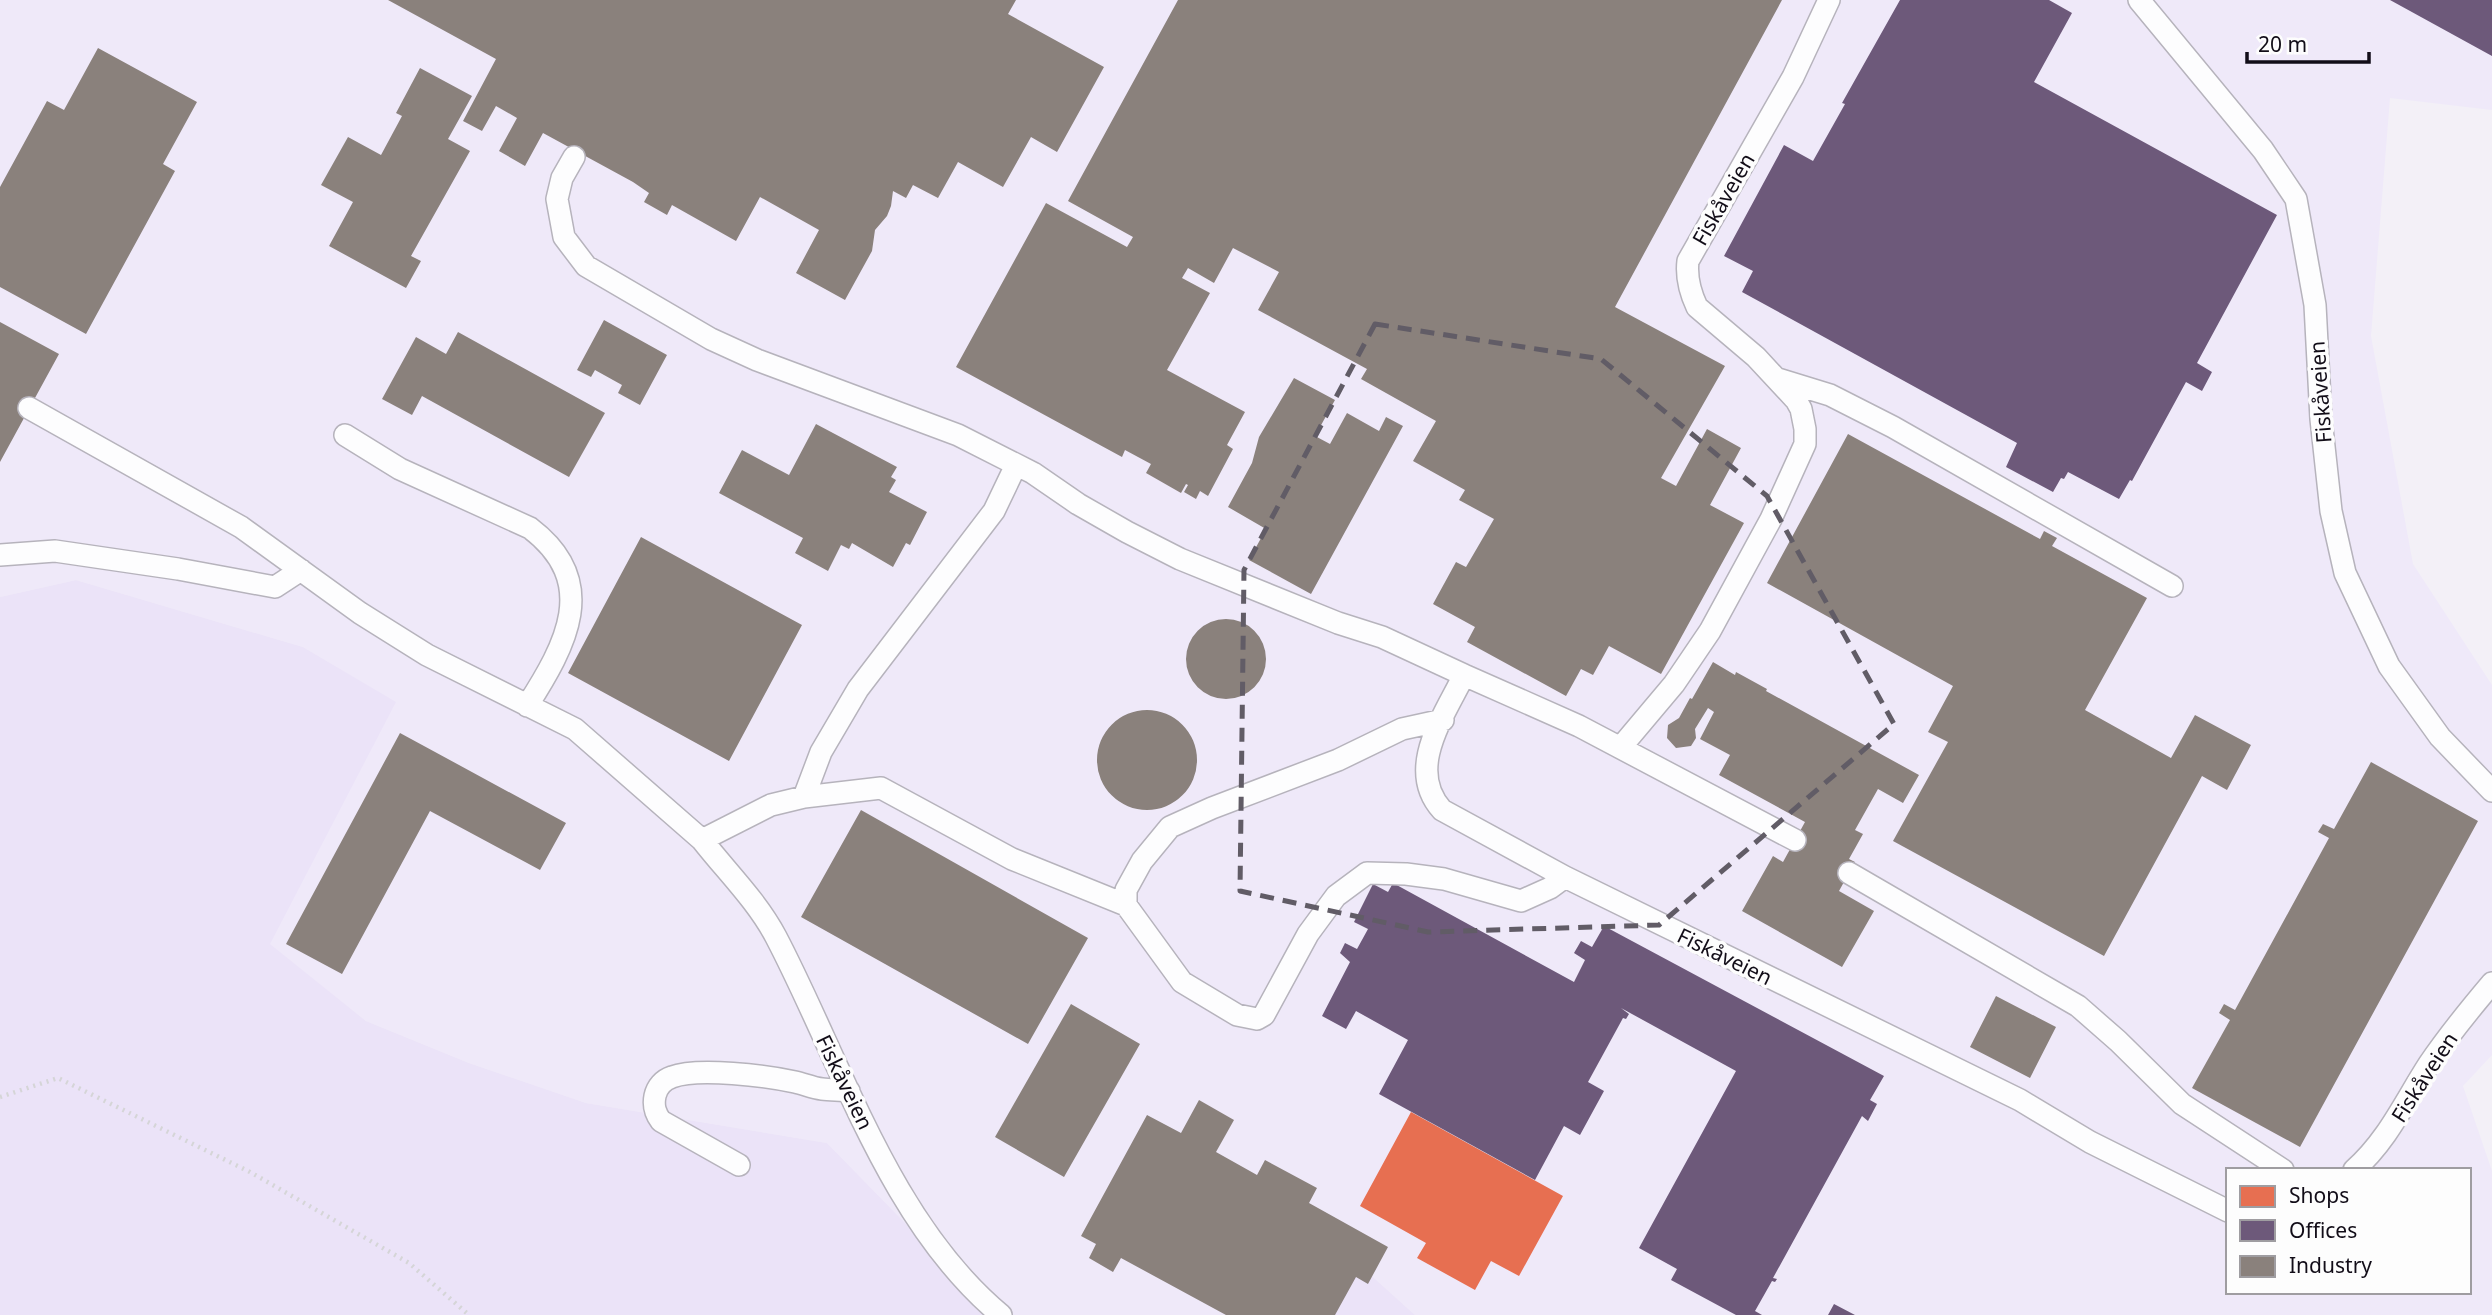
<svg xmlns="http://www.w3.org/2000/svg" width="2492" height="1315" font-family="'Noto Sans',sans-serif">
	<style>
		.built { fill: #efe9f9; fill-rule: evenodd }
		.green { fill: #ebe3f8 }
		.shops { fill: #e76f51 }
		.offices { fill: #6d597a }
		.industry { fill: #8a817c }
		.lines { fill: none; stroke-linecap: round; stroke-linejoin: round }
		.lane-casing { stroke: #b6b3bc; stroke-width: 24 }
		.path { stroke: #d5d5d7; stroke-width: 4.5; stroke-dasharray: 2 5; stroke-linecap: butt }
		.lane { stroke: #fdfdfe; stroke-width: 21 }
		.marked { fill: none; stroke: #615c66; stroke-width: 5; stroke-dasharray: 14 9; stroke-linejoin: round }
		.labels { text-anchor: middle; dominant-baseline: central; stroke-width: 7; stroke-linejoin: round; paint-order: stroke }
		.street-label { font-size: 21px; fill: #120d18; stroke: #fdfdfd }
	</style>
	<rect width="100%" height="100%" fill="#f3f0f7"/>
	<path class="built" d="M0 0H2492V110L2390 98 2371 336 2413 564 2492 685V1055L2463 1086 2492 1171V1315H1415L1363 1268 1312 1315H995L827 1143 586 1103 469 1063 366 1021 269 944 395 702 303 647 76 580 0 597ZM2228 1170H2469V1292H2228Z"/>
	<path class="green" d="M76 580 303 647 396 702 270 944 366 1021 469 1063 586 1103 827 1143 995 1315H0V597Z
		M1363 1268 1415 1315H1312Z"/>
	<path class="shops" d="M1411 1112 1563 1196 1519 1276 1491 1261 1475 1290 1417 1258 1426 1243 1360 1206Z"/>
	<path class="offices" d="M1900 0H2049L2072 13 2034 82 2277 215 2197 363 2212 372 2202 391 2186 382 2132 481 2130 480 2119 499 2068 472 2064 479 2061 478 2053 492 2006 467 2017 443 1742 292 1753 271 1724 256 1784 145 1813 161 1845 104 1842 103Z
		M2390 0H2492V56Z
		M1393 883 1574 982 1585 960 1574 953 1581 941 1592 947 1604 926 1884 1076 1870 1100 1877 1104 1868 1121 1862 1116 1773 1278 1777 1279 1775 1282 1772 1281 1755 1311 1762 1315H1736L1671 1280 1677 1269 1639 1248 1736 1071 1621 1008 1629 1014 1626 1019 1623 1018 1588 1082 1604 1091 1580 1135 1564 1126 1535 1180 1379 1094 1408 1040 1356 1011 1346 1029 1322 1016 1350 962 1340 953 1345 943 1357 949 1368 929 1354 922 1373 884 1388 892Z
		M1834 1304 1855 1315H1828Z"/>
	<path class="industry" d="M388 0H1016L1008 14 1104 67 1057 152 1031 137 1003 187 958 162 938 198 913 185 906 198 893 191 891 206 887 216 875 230 872 251 845 300 796 273 819 230 760 197 736 241 672 205 667 215 644 202 649 193 633 182 543 133 525 166 499 151 517 118 496 106 482 131 463 121 496 59Z
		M1178 0H1782L1615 307 1725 366 1661 478 1676 486 1707 429 1741 448 1710 505 1744 523 1661 674 1609 646 1593 675 1581 669 1566 696 1467 642 1475 627 1433 604 1456 562 1466 567 1494 519 1459 500 1465 490 1413 461 1436 421 1361 379 1367 369 1258 310 1279 272 1233 248 1214 283 1188 268 1182 278 1210 293 1167 370 1245 412 1227 445 1233 449 1208 496 1200 491 1196 499 1184 492 1188 485 1186 484 1181 493 1146 473 1151 464 1125 450 1122 457 956 367 1046 203 1127 247 1133 237 1068 201Z
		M98 48 197 102 163 164 175 171 86 334 0 287V187L47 101 64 110Z
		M420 68 472 96 448 139 470 151 411 256 421 261 406 288 329 246 353 202 321 185 348 137 381 155 402 116 396 113Z
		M604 320 667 355 640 405 618 393 622 385 595 370 591 377 577 370Z
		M0 322 59 354 0 462Z
		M458 332 605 413 569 477 422 396 412 415 382 399 416 337 446 354Z
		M1294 378 1335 400 1315 436 1330 444 1347 413 1379 431 1386 417 1403 426 1311 594 1249 560 1266 529 1228 507 1252 463 1259 437Z
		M816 424 897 467 891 477 896 480 889 492 927 512 910 545 906 543 893 567 852 543 849 549 841 545 828 571 795 553 803 538 719 493 742 450 789 475Z
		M1848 434 2040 539 2044 531 2057 538 2052 546 2147 598 2085 710 2171 758 2195 715 2251 745 2227 790 2202 776 2104 956 1893 841 1948 742 1928 732 1953 686 1767 583Z
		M641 537 802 625 729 761 568 673Z
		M1186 659a40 40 0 1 1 80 0a40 40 0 1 1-80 0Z
		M1713 662 1735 675 1736 672 1767 689 1766 691 1919 775 1903 803 1878 789 1855 830 1863 834 1849 859 1855 862 1839 891 1874 911 1842 967 1742 911 1773 856 1783 862 1805 822 1719 775 1730 755 1700 739 1714 712 1708 708 1695 729 1696 738 1691 746 1676 748 1667 738 1668 725 1679 718 1690 698 1692 699Z
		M1097 760a50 50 0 1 1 100 0a50 50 0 1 1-100 0Z
		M400 733 566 823 540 870 430 811 342 974 286 944Z
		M2371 762 2478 821 2300 1147 2192 1088 2230 1020 2219 1013 2224 1004 2235 1010 2329 838 2318 832 2323 824 2334 829Z
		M861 810 1088 938 1028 1044 801 917Z
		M1996 996 2056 1027 2030 1078 1970 1047Z
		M1071 1004 1140 1044 1064 1177 995 1137Z
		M1199 1100 1234 1120 1216 1152 1257 1175 1265 1160 1317 1188 1309 1203 1388 1247 1368 1284 1356 1277 1335 1315H1226L1121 1258 1113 1272 1089 1258 1096 1244 1081 1236 1147 1115 1181 1133Z"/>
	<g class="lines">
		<defs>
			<path id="lane" d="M2139 0 2263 150 2296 199 2315 305 2321 419 2331 511 2345 573 2389 666 2440 737 2492 791
				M574 157 562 178 557 199 564 237 586 266 711 339 757 360 958 435 1033 473 1078 504 1127 532 1180 559 1338 623 1382 637 1464 675C1444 716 1405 769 1442 810L1565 877
				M1778 379 1830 395 1893 427 2172 586
				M29 408 241 527 360 613 427 655 575 729 702 840 771 805 804 797 881 788 1012 859 1126 905 1182 982 1237 1015 1257 1019 1264 1015 1308 934 1336 896 1367 873 1406 874 1444 879 1521 901 1550 888 1565 877 2020 1100 2090 1142 2228 1211
				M345 435 400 469 530 528C601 582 566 645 527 706
				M0 555 55 551 178 569 275 587 301 570
				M1464 675 1579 726 1795 840
				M1621 747 1674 684 1710 631 1771 519 1805 444V429L1801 409 1796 400 1756 357 1697 307C1690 292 1686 277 1688 261L1793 77 1829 0
				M804 797 821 752 858 689 994 511 1016 465
				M702 840C727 872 757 901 776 937 842 1063 889 1222 1001 1315
				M1849 873 2078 1006 2118 1041 2182 1104 2283 1170
				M1126 905V890L1142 861 1170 827 1212 808 1338 760 1402 729 1443 720
				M739 1165 661 1121C655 1113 653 1106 655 1096 657 1087 663 1080 672 1077 698 1067 767 1076 795 1082 804 1084 813 1088 822 1089 830 1090 840 1090 849 1091
				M2354 1170C2388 1140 2405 1101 2429 1064 2448 1036 2470 1009 2492 983"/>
		</defs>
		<use href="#lane" class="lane-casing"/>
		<path class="path" d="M0 1097 58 1078 250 1172 409 1263 469 1315"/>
		<use href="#lane" class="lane"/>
	</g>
	<path class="marked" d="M1375 324 1601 359 1767 496 1894 724 1659 925 1428 932 1240 891 1244 570Z"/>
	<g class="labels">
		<g class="street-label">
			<text transform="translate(1723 199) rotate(-60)">Fiskåveien</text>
			<text transform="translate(2320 392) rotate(-94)">Fiskåveien</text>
			<text transform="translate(1725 956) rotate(26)">Fiskåveien</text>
			<text transform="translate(2424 1077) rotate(-57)">Fiskåveien</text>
			<text transform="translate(845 1082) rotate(64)">Fiskåveien</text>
		</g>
	</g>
	<rect x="2226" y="1168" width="245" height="126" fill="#fdfdfd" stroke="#9f9da1" stroke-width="2"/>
	<rect x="2240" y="1186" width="35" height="21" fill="#e76f51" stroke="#9f9da1" stroke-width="2"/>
	<text x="2289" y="1203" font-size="21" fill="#120d18">Shops</text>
	<rect x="2240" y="1220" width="35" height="21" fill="#6d597a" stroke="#9f9da1" stroke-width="2"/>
	<text x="2289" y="1238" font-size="21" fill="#120d18">Offices</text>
	<rect x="2240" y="1256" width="35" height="21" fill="#8a817c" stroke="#9f9da1" stroke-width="2"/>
	<text x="2289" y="1273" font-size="21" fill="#120d18">Industry</text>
	<path d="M2247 52v10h122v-10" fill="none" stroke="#120d18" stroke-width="3.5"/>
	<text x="2258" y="52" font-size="21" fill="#120d18" stroke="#fdfdfd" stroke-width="5" paint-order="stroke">20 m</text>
</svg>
